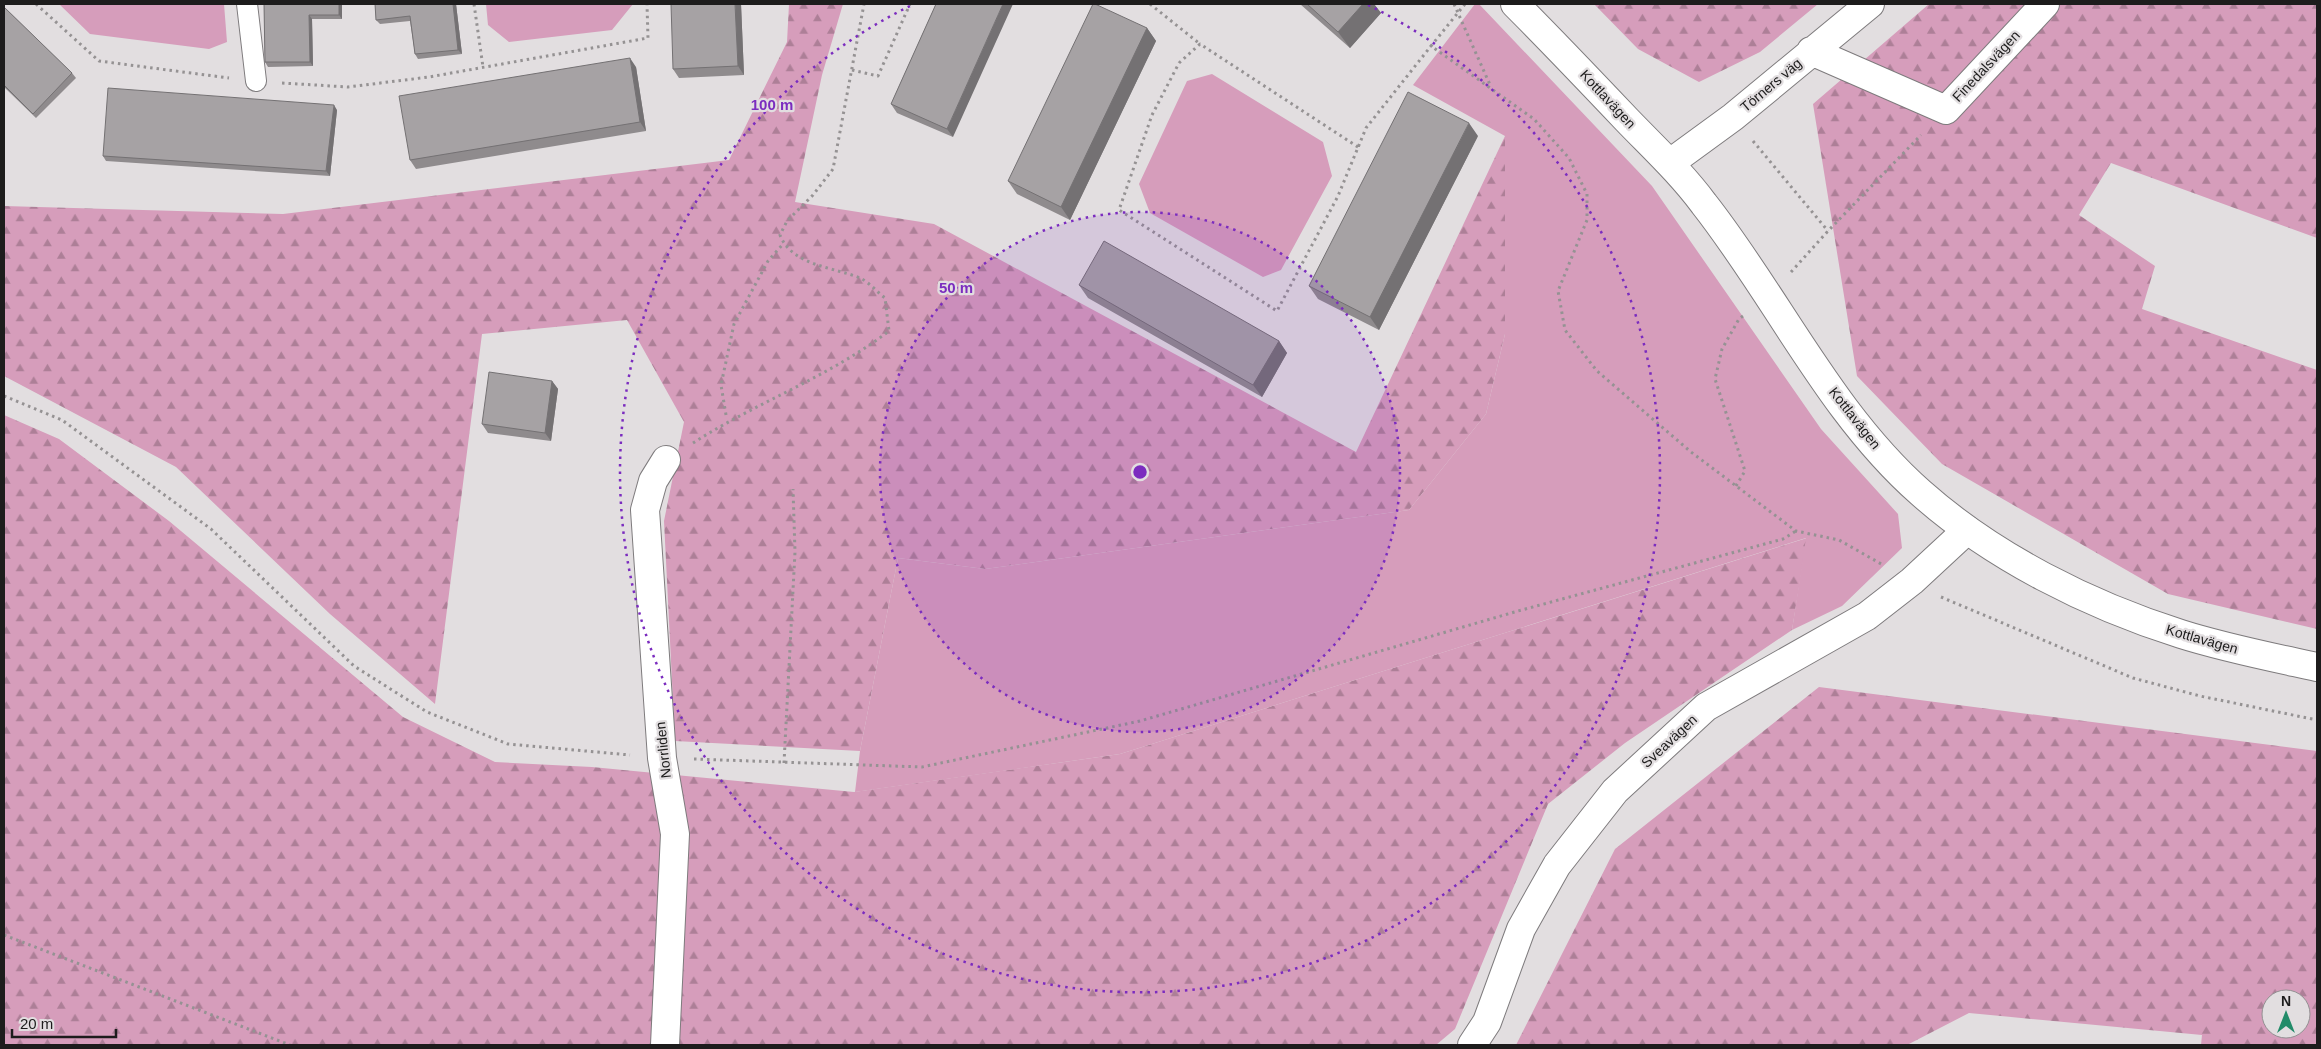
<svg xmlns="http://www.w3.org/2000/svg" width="2321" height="1049" font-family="Arial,sans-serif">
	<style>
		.forest { fill: url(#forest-firs); fill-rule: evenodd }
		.green { fill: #d69dbb }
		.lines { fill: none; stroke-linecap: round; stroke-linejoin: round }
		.service-casing { stroke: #7e7b7d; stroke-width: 22 }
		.minor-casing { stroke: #7e7b7d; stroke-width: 30 }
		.tertiary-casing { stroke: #7e7b7d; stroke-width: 30 }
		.path { stroke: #959293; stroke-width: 3; stroke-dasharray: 2.5 4; stroke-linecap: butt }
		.service { stroke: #fff; stroke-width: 20 }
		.minor { stroke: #fff; stroke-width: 28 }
		.tertiary { stroke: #fff; stroke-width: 28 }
		.wall { fill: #8f8b8d }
		.shaded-wall { fill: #747173 }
		.building { fill: #a6a2a4; stroke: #747173 }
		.ring { fill: none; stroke: #7b2cbf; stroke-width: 2.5; stroke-dasharray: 2.5 5 }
		.labels { text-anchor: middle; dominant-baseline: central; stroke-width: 4.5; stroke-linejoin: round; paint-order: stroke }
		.street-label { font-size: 14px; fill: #1d1c1c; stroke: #e2dee0 }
		.centre { fill: #7b2cbf; stroke: #e2dee0; stroke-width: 2.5 }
		.ring-label { font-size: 15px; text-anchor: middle; font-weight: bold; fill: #7b2cbf; stroke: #e2dee0; stroke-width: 4.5; stroke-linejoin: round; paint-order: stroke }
	</style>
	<defs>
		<pattern id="forest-firs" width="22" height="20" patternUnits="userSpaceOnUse" patternTransform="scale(1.25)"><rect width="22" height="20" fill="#d69dbb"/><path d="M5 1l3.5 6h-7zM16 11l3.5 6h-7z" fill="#ad7f97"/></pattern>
	</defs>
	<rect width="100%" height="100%" fill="#e2dee0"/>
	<path class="forest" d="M789 4H843L822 75 795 202 934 224 1356 452 1505 136V334L1486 414 1409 510 985 569 898 558 860 751 675 741 664 521 684 422 627 320 482 334 435 704 330 614 176 467 4 376V206L283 214 729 160 787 42Z
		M1594 4H1818L1760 52 1699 82 1638 49Z
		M1929 4H2317V238L2111 163 2079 215 2155 266 2142 309 2317 370V629L2168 594 1942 464 1857 376 1813 104Z
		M4 415 59 439 169 521 403 717 495 762 592 767 854 792 1120 754 1807 538 1792 630 1625 743 1548 804 1455 1029 1436 1045H4Z
		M1819 687 2317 751V1045H2201L2202 1035 1969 1013 1907 1045H1516L1615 849ZM2271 999H2301V1029H2271Z"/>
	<path class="green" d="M59 4H224L227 42 209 49 90 34Z
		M486 4H633L612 30 509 42 488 25Z
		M1475 4H1479L1652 186 1821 429 1898 514 1902 548 1842 606 1792 630 1806 538 1120 754 855 792 860 751 898 558 985 569 1409 510 1486 414 1505 334V136L1413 85Z
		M1212 74 1323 142 1332 176 1281 270 1263 277 1150 213 1139 184 1187 81Z"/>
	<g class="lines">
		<defs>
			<path id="service" d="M247 4 256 81"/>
			<path id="minor" d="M1811 51 1946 110 2045 4
				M1670 163 1733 117 1870 4
				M665 1045 675 834 662 758 645 510 653 481 666 460
				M1472 1045 1487 1022 1521 929 1557 865 1615 791 1706 707 1867 616 1912 581 1967 530"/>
			<path id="tertiary" d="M1515 4C1553 42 1590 81 1627 120 1654 148 1681 173 1704 204 1778 298 1830 413 1921 493 1993 557 2089 605 2181 634 2225 648 2271 657 2317 667"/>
		</defs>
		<use href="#service" class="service-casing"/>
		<use href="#minor" class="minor-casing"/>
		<use href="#tertiary" class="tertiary-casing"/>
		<path class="path" d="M36 4 99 61 229 78
			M474 4 483 67
			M1150 4 1200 44
			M1454 4 1491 87
			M1465 4 1431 46 1534 119 1569 158 1587 194V220L1558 291 1565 330 1597 371 1691 452 1796 531 1839 540 1883 565
			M852 70 878 76 910 4
			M282 83 348 87 429 77 648 38 647 4
			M1753 141 1828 231
			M1358 147 1200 44 1179 63 1152 115 1119 210 1277 311 1338 196 1366 128 1431 46
			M1791 272 1828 231 1921 135
			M4 396 62 420 211 529 354 666 427 712 508 744 630 755
			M726 415 721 385 734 324 768 261 783 244
			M693 443C757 402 829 377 889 331L885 298C877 292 869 282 860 278 834 267 792 266 780 235L787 221 813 195 833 169 864 4
			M1736 486 1745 471 1715 379 1722 349 1739 319 1743 316
			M1941 597 2133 678 2200 696 2317 720
			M694 759 922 767 1140 721 1518 611 1783 539 1796 531
			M784 763 795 552 793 489
			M4 935 290 1045"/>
		<use href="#service" class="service"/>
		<use href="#minor" class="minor"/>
		<use href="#tertiary" class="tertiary"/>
	</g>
	<path class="wall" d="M264 4H342V19H312L313 66 268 67 265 62Z
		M375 4H456L462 54 418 59 415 54 410 21 380 24 376 20Z
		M741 4 744 75 679 78 673 69Z
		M936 4 953 137 897 113 891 104Z
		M1300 4H1374L1381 13 1350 48Z
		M4 7 72 73 76 78 36 118 4 87Z
		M1147 28 1156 41 1070 220 1017 194 1008 181Z
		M636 67 646 131 416 169 410 160Z
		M337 110 330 176 106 161 103 156Z
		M1478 136 1379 330 1318 299 1309 286Z
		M1079 285 1279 341 1287 353 1262 397 1088 298Z
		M552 381 558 389 551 441 488 433 482 424Z"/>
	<path class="shaded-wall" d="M339 4H342V19L339 15Z
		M453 4H456L462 54 458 50Z
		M735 4H741L744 75 738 66Z
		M1003 4H1013L953 137 947 129Z
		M1363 4H1374L1381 13 1350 48 1338 32Z
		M309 15 312 19 313 66 310 62Z
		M1147 28 1156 41 1070 220 1061 207Z
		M630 58 636 67 646 131 640 122Z
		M334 105 337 110 330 176 326 171Z
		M1469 123 1478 136 1379 330 1370 317Z
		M1279 341 1287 353 1262 397 1253 385Z
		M552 381 558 389 551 441 545 433Z"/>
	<path class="building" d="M264 4H339V15H309L310 62H265Z
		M375 4H453L458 50 415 54 410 16 376 20Z
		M671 4H735L738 66 673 69Z
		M936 4H1003L947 129 891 104Z
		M1093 4H1095L1147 28 1061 207 1008 181Z
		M1307 4H1363L1338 32Z
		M4 7 72 73 33 114 4 85Z
		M630 58 640 122 410 160 399 96Z
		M108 88 334 105 326 171 103 156Z
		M1408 92 1469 123 1370 317 1309 286Z
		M1104 241 1279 341 1253 385 1079 285Z
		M489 372 552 381 545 433 482 424Z"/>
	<circle cx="1140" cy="472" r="260" fill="#7b2cbf" fill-opacity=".12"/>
	<g class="ring">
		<circle cx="1140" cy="472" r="260"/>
		<path d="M1368 5A520 520 0 1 1 912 5"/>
	</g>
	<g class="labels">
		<g class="street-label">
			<text transform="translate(1986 66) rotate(-47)">Finedalsvägen</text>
			<text transform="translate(1771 85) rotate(-40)">Törners väg</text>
			<text transform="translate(1608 99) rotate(47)">Kottlavägen</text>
			<text transform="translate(1855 418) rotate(52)">Kottlavägen</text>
			<text transform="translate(2202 639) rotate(16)">Kottlavägen</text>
			<text transform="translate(1669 741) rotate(-43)">Sveavägen</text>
			<text transform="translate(663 750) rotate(-96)">Norrliden</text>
		</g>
	</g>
	<circle cx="1140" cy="472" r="8" class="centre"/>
	<g class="ring-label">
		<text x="772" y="110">100 m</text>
		<text x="956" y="293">50 m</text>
	</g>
	<rect width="2321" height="1049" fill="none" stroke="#1d1c1c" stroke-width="10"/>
	<g transform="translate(2286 1014)"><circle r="24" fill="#e2dee0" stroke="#939092"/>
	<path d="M0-4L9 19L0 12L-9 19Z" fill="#228b69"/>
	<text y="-8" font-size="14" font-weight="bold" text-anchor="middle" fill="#1d1c1c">N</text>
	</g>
	<path d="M12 1029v8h104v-8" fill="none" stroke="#1d1c1c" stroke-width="2.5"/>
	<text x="20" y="1029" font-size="15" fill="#1d1c1c" stroke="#e2dee0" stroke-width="4" paint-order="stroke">20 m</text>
</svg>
